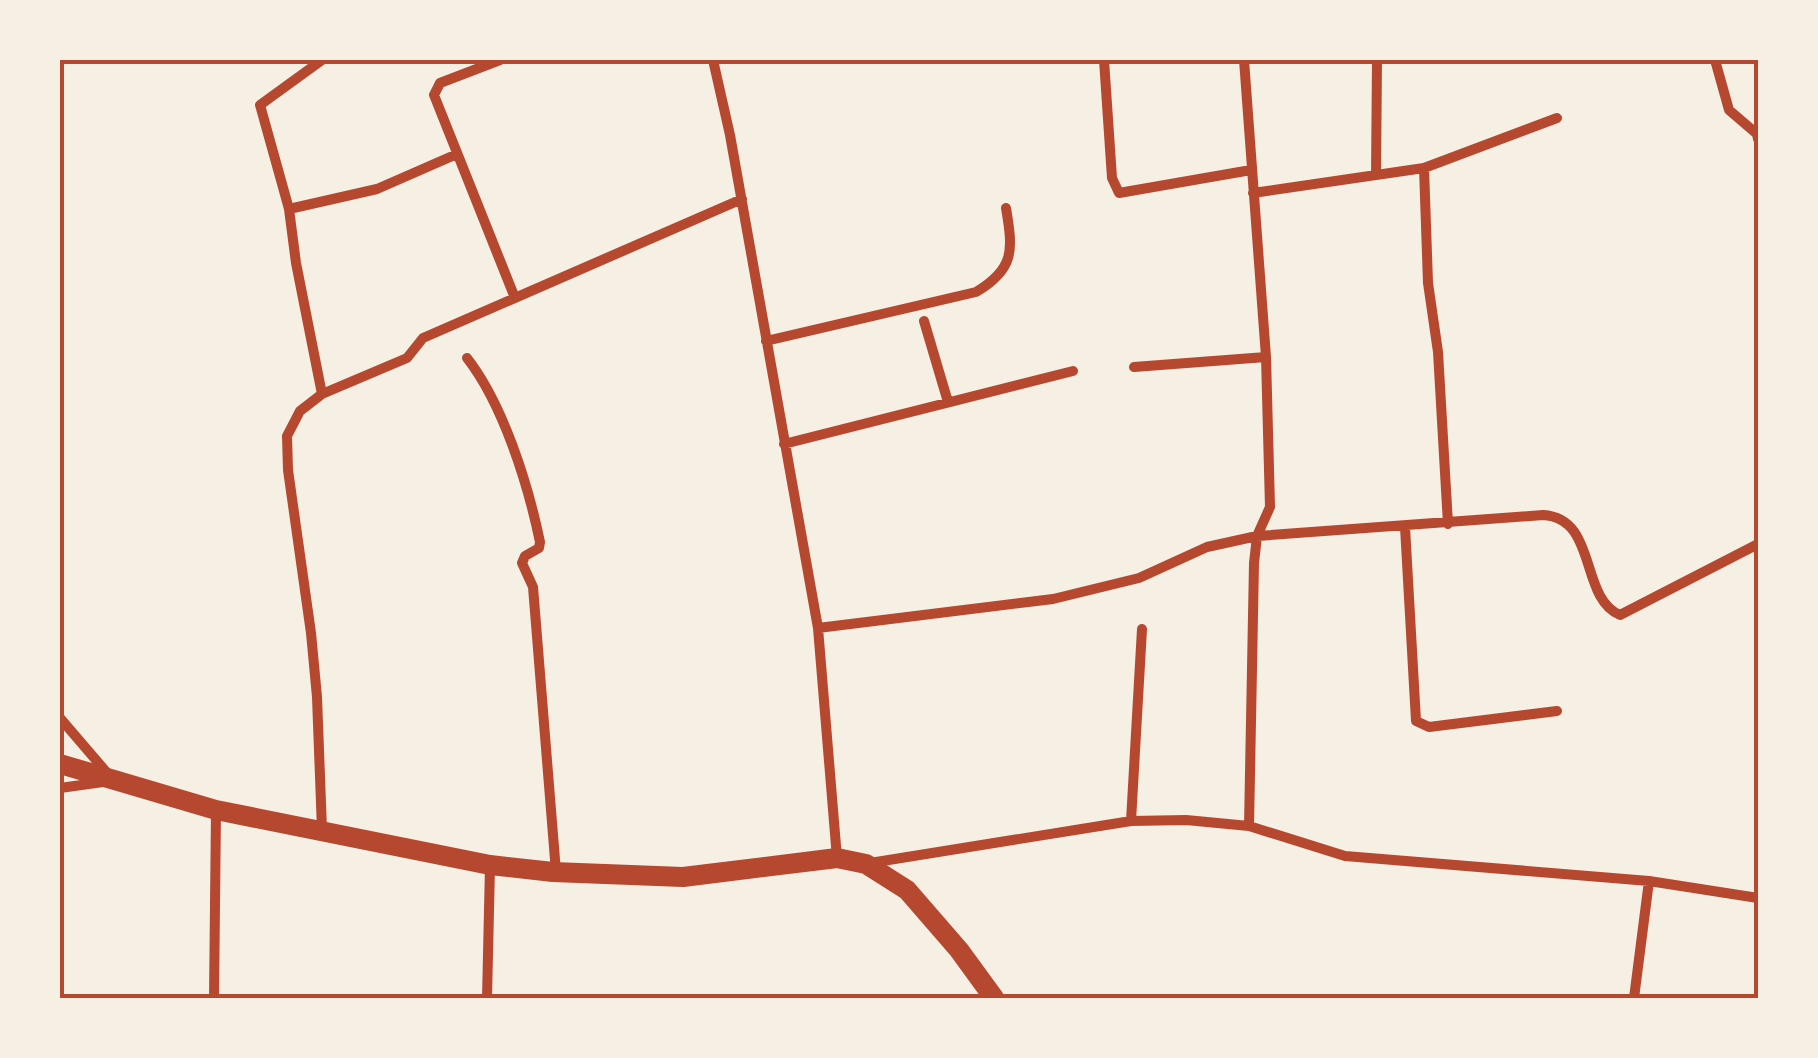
<svg xmlns="http://www.w3.org/2000/svg" width="1818" height="1058" font-family="'PT Sans',sans-serif">
	<style>
		.lines { fill: none; stroke-linecap: round; stroke-linejoin: round }
		.minor { stroke: #b5482f; stroke-width: 10 }
		.secondary { stroke: #b5482f; stroke-width: 20 }
		.neatline { fill: none; stroke: #b5482f; stroke-width: 4 }
	</style>
	<rect width="100%" height="100%" fill="#f6efe4"/>
	<g class="lines">
		<path class="minor" d="M322 60 260 105 289 209 377 189 457 154
			M500 60 440 83 434 95 515 298
			M713 60 730 135 818 628 1053 599 1139 578 1207 547 1257 536 1543 515C1598 518 1579 598 1620 615L1758 544
			M1104 60 1112 178 1119 193 1251 170
			M1244 60 1266 357 1270 507 1257 536 1254 563 1249 826
			M1715 60 1729 110 1757 134 1758 139
			M1376 175 1377 60
			M1253 193 1424 168
			M289 209 296 263 322 394
			M924 321 948 402
			M766 341 976 292C1015 269 1013 250 1006 208
			M467 358C503 404 528 484 540 542L539 548 525 556 522 563 533 587 556 872
			M1134 367 1266 357
			M784 444 1073 371
			M1448 524 1438 352 1428 283 1424 168 1557 118
			M1405 527 1416 721 1429 727 1557 711
			M818 628 837 858
			M60 718 108 774
			M60 788 103 782
			M1131 821 1142 629
			M322 830 317 697 311 633 288 470 287 436 300 411 322 394 407 358 423 338 742 199
			M870 863 1131 821 1186 820 1249 826 1345 856 1649 881 1758 898
			M214 998 216 810
			M487 998 490 866
			M1634 998 1649 881"/>
		<path class="secondary" d="M60 764 216 810 490 865 553 872 683 877 837 858 866 864 907 890 959 950 994 998"/>
	</g>
	<rect width="1818" height="1058" fill="none" stroke="#f6efe4" stroke-width="125"/>
	<rect x="62" y="62" width="1694" height="934" class="neatline"/>
</svg>
